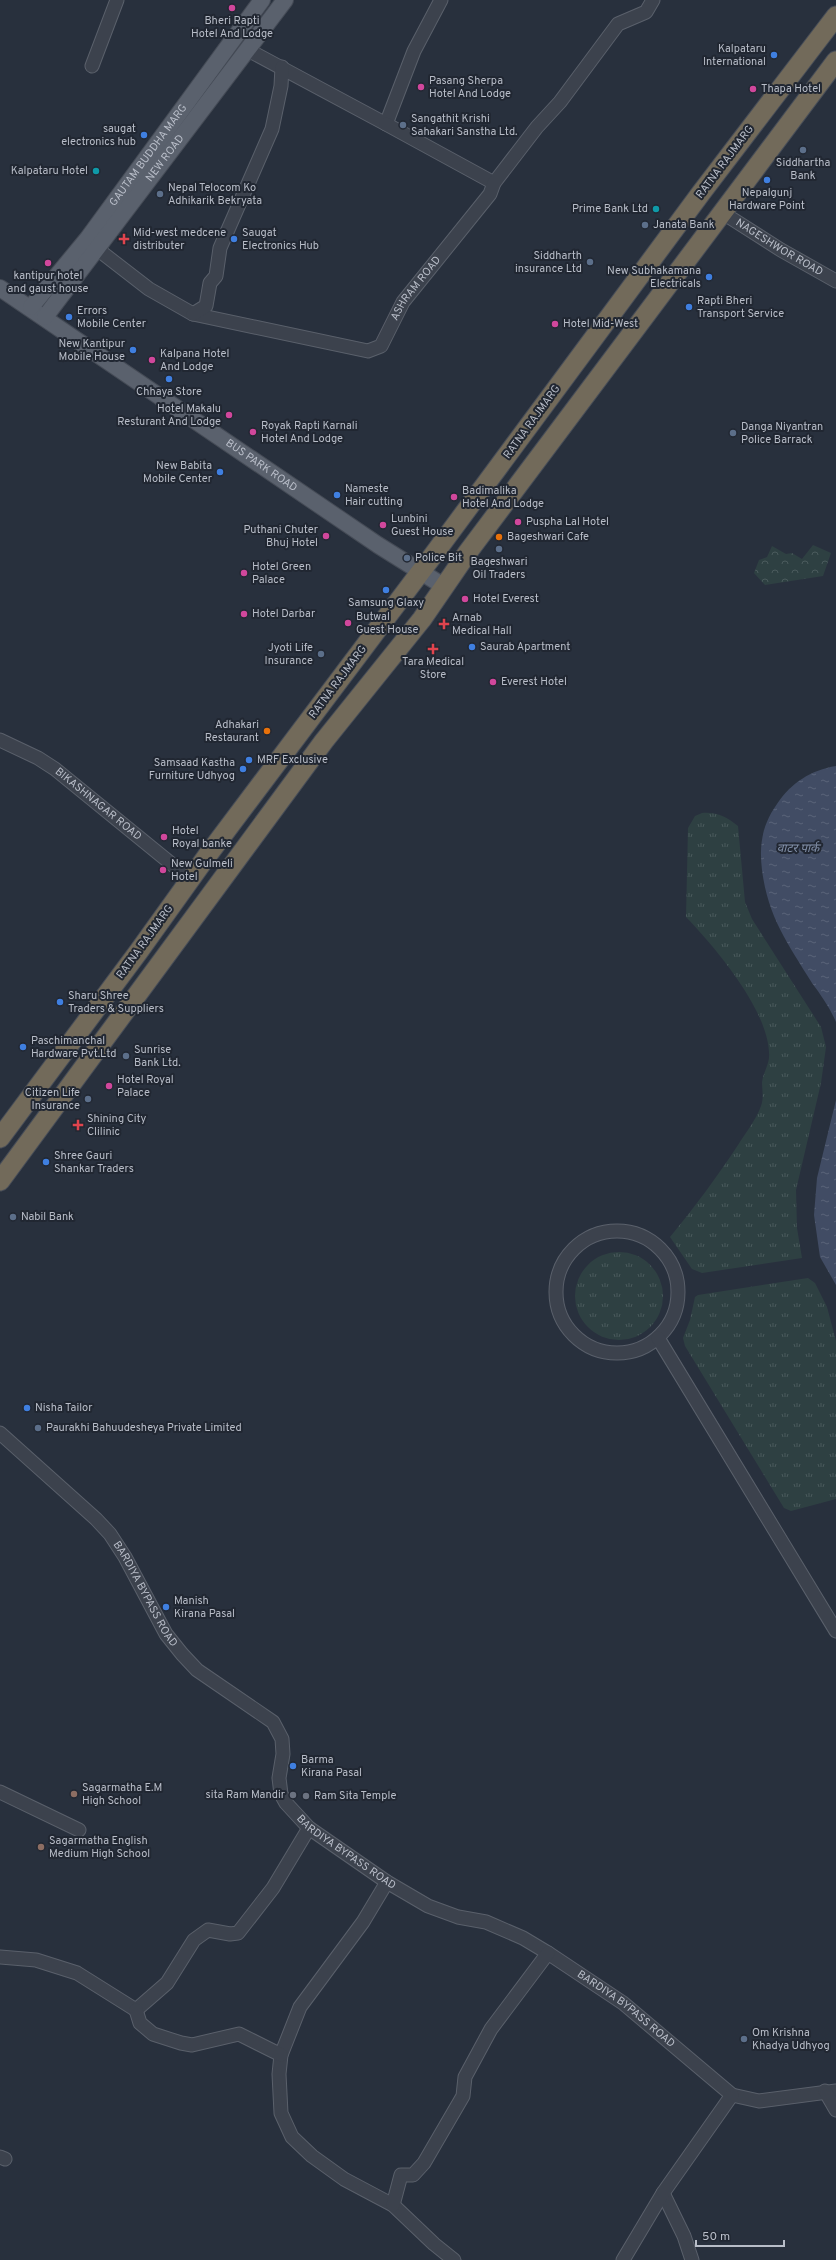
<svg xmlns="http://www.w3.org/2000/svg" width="836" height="2260" font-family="Overpass,'Noto Sans Devanagari',sans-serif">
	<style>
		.grass { fill: url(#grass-tufts) }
		.forest { fill: url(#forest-crowns) }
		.water { fill: url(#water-ripples) }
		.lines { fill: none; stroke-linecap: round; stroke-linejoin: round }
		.minor-casing { stroke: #5a606b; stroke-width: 15 }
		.major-casing { stroke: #454b56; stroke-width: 18 }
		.highway-casing { stroke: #474d58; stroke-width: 21 }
		.minor { stroke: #3c424d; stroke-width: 13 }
		.major { stroke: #5a616d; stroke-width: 16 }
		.highway { stroke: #726a5a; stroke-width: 19 }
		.hotel-dot { fill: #d1479c; stroke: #212732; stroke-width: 1.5 }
		.shop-dot { fill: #3f7fe0; stroke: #212732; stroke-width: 1.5 }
		.service-dot { fill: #5c6f8a; stroke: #212732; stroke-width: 1.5 }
		.culture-dot { fill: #0f9aa8; stroke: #212732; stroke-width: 1.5 }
		.health-dot { fill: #e0444e; stroke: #212732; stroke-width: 1.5 }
		.food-dot { fill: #e8710a; stroke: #212732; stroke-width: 1.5 }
		.education-dot { fill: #8d6e63; stroke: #212732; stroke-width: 1.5 }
		.worship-dot { fill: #6b7280; stroke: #212732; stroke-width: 1.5 }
		.labels { text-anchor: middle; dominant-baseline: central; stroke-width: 4; stroke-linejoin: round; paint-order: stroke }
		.poi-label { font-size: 11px; fill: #b8bdc8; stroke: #212732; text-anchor: start }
		.street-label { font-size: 11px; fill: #b8bdc8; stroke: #212732 }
		.water-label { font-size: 12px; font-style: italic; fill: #8492ab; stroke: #212732 }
	</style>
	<defs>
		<pattern id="grass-tufts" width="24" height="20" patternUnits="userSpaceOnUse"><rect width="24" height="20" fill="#2e4042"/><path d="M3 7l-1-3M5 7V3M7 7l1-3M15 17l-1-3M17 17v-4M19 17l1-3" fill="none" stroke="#4a5a5c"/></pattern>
		<pattern id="forest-crowns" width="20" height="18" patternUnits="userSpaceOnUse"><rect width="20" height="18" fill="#2e4042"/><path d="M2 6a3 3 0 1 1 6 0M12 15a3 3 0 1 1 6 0" fill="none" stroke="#4a5a5c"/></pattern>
		<pattern id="water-ripples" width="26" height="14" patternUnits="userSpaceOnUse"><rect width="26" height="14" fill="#414c64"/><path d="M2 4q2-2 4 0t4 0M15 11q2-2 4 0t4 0" fill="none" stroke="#5a6479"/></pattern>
	</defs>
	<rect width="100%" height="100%" fill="#28303d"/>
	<path class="grass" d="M702 813C718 812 726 817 738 826L745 902 752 919 821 1027 826 1047 821 1083 796 1190 797 1228 802 1258 702 1273 692 1269 670 1237C694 1208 717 1177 738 1145 746 1132 756 1120 761 1106 764 1098 762 1089 762 1082 763 1074 768 1066 769 1058 772 1014 715 947 686 917L688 828 695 816Z
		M575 1296a44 44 0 1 1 88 0a44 44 0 1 1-88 0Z
		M808 1278 815 1283 827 1307 836 1341V1499L791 1511 784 1508 685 1346 683 1338 690 1320 695 1297 698 1295Z"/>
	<path class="forest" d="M813 545 831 553 823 576 765 585 754 573 759 560 767 557 772 546 786 554 792 553 802 559Z"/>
	<path class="water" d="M836 766V1022C830 1008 821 995 812 983 788 944 768 917 762 870 759 845 762 825 777 804 791 783 811 770 836 766Z
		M836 1100V1285L820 1257 814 1215 817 1178Z"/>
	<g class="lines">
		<defs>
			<g id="minor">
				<path d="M248 50 386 124 414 51 441 0"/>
				<path d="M92 66 117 0"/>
				<path d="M386 124 494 183"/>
				<path id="s1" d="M723 213 781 250 836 281"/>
				<path id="s2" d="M96 248 149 289 193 314 368 351 381 346 403 302 490 194 494 183 537 127 560 102 618 24 646 12 653 0"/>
				<path d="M193 314 206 306 210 283 216 276 220 248 272 129 281 86 282 67"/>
				<path id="s3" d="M0 740 38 758 55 769 190 879"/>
				<circle cx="617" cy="1292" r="61"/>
				<path d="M658 1338 836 1631"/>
				<path id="s4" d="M0 1433 96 1519 110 1534 125 1557 166 1634 182 1654 197 1670 273 1722 282 1739 283 1754 279 1778 281 1794 286 1803 309 1828 387 1882 428 1906 458 1917 486 1922 523 1938 548 1953 623 2003 732 2095 759 2101 836 2091"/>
				<path d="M0 1792 79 1830"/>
				<path d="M387 1882 363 1922 300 2007 281 2055 279 2074 281 2113 292 2137 312 2156 344 2179 393 2205 434 2244 454 2260"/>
				<path d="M0 1957 36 1960 77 1973 136 2010 167 1983 194 1940 208 1930 230 1934 238 1933 273 1888 309 1828"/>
				<path d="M136 2010 140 2023 153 2034 181 2043 192 2045 239 2034 281 2055"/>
				<path d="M825 2091 836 2110"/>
				<path d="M0 2157 5 2159"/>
				<path d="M663 2193 684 2236 692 2260"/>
				<path d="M393 2205 401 2175H413L424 2163 463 2096 465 2077 491 2029 548 1953"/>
				<path d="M623 2260 663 2193 732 2095"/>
			</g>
			<g id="major">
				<path id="s5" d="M0 288 378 545 445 587"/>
				<path id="s6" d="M31 307 88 238 262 0"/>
				<path id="s7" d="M45 317 285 0"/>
			</g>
			<path id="highway" d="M0 1138 139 951 207 856 434 554 701 193 836 16
				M0 1181 324 741 422 619 468 552 836 61"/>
		</defs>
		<use href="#minor" class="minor-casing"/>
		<use href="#major" class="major-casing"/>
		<use href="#highway" class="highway-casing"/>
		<use href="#minor" class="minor"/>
		<use href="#major" class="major"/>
		<use href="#highway" class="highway"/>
	</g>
	<g class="hotel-dot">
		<circle cx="232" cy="8" r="4"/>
		<circle cx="421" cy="87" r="4"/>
		<circle cx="753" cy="89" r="4"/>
		<circle cx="48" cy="263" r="4"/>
		<circle cx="555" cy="324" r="4"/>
		<circle cx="152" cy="360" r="4"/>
		<circle cx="229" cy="415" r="4"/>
		<circle cx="253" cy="432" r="4"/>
		<circle cx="454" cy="497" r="4"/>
		<circle cx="518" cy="522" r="4"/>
		<circle cx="383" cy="525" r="4"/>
		<circle cx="326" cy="536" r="4"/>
		<circle cx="244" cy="573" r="4"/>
		<circle cx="465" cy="599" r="4"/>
		<circle cx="244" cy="614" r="4"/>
		<circle cx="348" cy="623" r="4"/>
		<circle cx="493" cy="682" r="4"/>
		<circle cx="164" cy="837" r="4"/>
		<circle cx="163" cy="870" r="4"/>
		<circle cx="109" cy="1086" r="4"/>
	</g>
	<g class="shop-dot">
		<circle cx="774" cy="55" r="4"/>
		<circle cx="144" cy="135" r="4"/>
		<circle cx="767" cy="180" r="4"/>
		<circle cx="234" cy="239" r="4"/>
		<circle cx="709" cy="277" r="4"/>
		<circle cx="689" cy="307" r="4"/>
		<circle cx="69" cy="317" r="4"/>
		<circle cx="133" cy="350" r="4"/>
		<circle cx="169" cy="379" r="4"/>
		<circle cx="220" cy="472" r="4"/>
		<circle cx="337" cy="495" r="4"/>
		<circle cx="386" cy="590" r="4"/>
		<circle cx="472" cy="647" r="4"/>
		<circle cx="249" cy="760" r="4"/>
		<circle cx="243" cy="769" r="4"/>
		<circle cx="60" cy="1002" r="4"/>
		<circle cx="23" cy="1047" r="4"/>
		<circle cx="46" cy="1162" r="4"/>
		<circle cx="27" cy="1408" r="4"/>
		<circle cx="166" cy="1607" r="4"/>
		<circle cx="293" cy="1766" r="4"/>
	</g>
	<g class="service-dot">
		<circle cx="403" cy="125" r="4"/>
		<circle cx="803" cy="150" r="4"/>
		<circle cx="160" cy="194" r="4"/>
		<circle cx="645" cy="225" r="4"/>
		<circle cx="590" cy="262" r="4"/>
		<circle cx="733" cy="433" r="4"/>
		<circle cx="499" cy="549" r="4"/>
		<circle cx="407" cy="558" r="4"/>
		<circle cx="321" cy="654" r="4"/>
		<circle cx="126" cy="1056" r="4"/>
		<circle cx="88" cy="1099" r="4"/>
		<circle cx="13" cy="1217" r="4"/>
		<circle cx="38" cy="1428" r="4"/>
		<circle cx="744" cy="2039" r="4"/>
	</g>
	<g class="culture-dot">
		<circle cx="96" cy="171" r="4"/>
		<circle cx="656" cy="209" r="4"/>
	</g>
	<g class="health-dot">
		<path d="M122 233h4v4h4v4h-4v4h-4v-4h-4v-4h4z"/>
		<path d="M442 618h4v4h4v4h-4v4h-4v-4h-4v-4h4z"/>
		<path d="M431 643h4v4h4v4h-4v4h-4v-4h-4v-4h4z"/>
		<path d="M76 1119h4v4h4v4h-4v4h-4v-4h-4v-4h4z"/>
	</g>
	<g class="food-dot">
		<circle cx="499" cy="537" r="4"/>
		<circle cx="267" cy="731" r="4"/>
	</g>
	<g class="education-dot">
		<circle cx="74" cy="1794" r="4"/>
		<circle cx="41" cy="1847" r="4"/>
	</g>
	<g class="worship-dot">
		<circle cx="293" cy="1795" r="4"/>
		<circle cx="306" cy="1796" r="4"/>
	</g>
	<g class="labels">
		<g class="poi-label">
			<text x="232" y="21" text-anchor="middle">Bheri Rapti<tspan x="232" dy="13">Hotel And Lodge</tspan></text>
			<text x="766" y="49" text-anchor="end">Kalpataru<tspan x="766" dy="13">International</tspan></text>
			<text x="429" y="81">Pasang Sherpa<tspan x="429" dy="13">Hotel And Lodge</tspan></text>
			<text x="761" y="89">Thapa Hotel</text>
			<text x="411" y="119">Sangathit Krishi<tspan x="411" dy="13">Sahakari Sanstha Ltd.</tspan></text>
			<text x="136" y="129" text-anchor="end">saugat<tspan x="136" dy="13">electronics hub</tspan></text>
			<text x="803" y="163" text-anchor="middle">Siddhartha<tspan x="803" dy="13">Bank</tspan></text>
			<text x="88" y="171" text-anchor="end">Kalpataru Hotel</text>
			<text x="168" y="188">Nepal Telocom Ko<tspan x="168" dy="13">Adhikarik Bekryata</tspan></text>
			<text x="767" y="193" text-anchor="middle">Nepalgunj<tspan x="767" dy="13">Hardware Point</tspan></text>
			<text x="648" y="209" text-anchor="end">Prime Bank Ltd</text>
			<text x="653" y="225">Janata Bank</text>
			<text x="133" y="233">Mid-west medcene<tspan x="133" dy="13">distributer</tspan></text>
			<text x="242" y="233">Saugat<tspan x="242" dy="13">Electronics Hub</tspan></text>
			<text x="582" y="256" text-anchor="end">Siddharth<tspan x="582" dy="13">insurance Ltd</tspan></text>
			<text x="701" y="271" text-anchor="end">New Subhakamana<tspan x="701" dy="13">Electricals</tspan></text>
			<text x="48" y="276" text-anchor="middle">kantipur hotel<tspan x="48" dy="13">and gaust house</tspan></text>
			<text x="697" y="301">Rapti Bheri<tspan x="697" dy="13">Transport Service</tspan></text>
			<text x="77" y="311">Errors<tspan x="77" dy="13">Mobile Center</tspan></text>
			<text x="563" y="324">Hotel Mid-West</text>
			<text x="125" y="344" text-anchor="end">New Kantipur<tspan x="125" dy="13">Mobile House</tspan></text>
			<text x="160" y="354">Kalpana Hotel<tspan x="160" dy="13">And Lodge</tspan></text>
			<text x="169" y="392" text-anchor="middle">Chhaya Store</text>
			<text x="221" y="409" text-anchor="end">Hotel Makalu<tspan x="221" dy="13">Resturant And Lodge</tspan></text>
			<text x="261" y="426">Royak Rapti Karnali<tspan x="261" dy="13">Hotel And Lodge</tspan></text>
			<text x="741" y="427">Danga Niyantran<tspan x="741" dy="13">Police Barrack</tspan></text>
			<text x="212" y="466" text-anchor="end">New Babita<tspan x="212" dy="13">Mobile Center</tspan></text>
			<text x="345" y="489">Nameste<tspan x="345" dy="13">Hair cutting</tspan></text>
			<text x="462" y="491">Badimalika<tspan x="462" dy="13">Hotel And Lodge</tspan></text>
			<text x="391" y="519">Lunbini<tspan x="391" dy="13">Guest House</tspan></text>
			<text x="526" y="522">Puspha Lal Hotel</text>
			<text x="318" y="530" text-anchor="end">Puthani Chuter<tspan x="318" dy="13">Bhuj Hotel</tspan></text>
			<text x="507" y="537">Bageshwari Cafe</text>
			<text x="415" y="558">Police Bit</text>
			<text x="499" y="562" text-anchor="middle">Bageshwari<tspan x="499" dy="13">Oil Traders</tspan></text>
			<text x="252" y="567">Hotel Green<tspan x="252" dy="13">Palace</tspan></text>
			<text x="473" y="599">Hotel Everest</text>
			<text x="386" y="603" text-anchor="middle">Samsung Glaxy</text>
			<text x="252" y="614">Hotel Darbar</text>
			<text x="356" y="617">Butwal<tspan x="356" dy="13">Guest House</tspan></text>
			<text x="452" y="618">Arnab<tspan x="452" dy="13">Medical Hall</tspan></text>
			<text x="480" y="647">Saurab Apartment</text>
			<text x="313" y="648" text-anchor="end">Jyoti Life<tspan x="313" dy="13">Insurance</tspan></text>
			<text x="433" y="662" text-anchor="middle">Tara Medical<tspan x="433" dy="13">Store</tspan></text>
			<text x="501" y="682">Everest Hotel</text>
			<text x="259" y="725" text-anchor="end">Adhakari<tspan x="259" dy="13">Restaurant</tspan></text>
			<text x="257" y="760">MRF Exclusive</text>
			<text x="235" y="763" text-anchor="end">Samsaad Kastha<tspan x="235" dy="13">Furniture Udhyog</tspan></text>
			<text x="172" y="831">Hotel<tspan x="172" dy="13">Royal banke</tspan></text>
			<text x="171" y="864">New Gulmeli<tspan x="171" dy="13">Hotel</tspan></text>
			<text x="68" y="996">Sharu Shree<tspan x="68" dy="13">Traders &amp; Suppliers</tspan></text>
			<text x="31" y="1041">Paschimanchal<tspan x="31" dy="13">Hardware Pvt.Ltd</tspan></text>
			<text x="134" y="1050">Sunrise<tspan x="134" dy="13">Bank Ltd.</tspan></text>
			<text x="117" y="1080">Hotel Royal<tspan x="117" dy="13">Palace</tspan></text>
			<text x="80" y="1093" text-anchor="end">Citizen Life<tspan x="80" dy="13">Insurance</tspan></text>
			<text x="87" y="1119">Shining City<tspan x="87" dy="13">Clilinic</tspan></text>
			<text x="54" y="1156">Shree Gauri<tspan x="54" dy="13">Shankar Traders</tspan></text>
			<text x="21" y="1217">Nabil Bank</text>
			<text x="35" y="1408">Nisha Tailor</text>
			<text x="46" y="1428">Paurakhi Bahuudesheya Private Limited</text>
			<text x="174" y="1601">Manish<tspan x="174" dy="13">Kirana Pasal</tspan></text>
			<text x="301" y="1760">Barma<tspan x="301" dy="13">Kirana Pasal</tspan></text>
			<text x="82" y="1788">Sagarmatha E.M<tspan x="82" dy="13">High School</tspan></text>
			<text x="285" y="1795" text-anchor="end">sita Ram Mandir</text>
			<text x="314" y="1796">Ram Sita Temple</text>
			<text x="49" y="1841">Sagarmatha English<tspan x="49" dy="13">Medium High School</tspan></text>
			<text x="752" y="2033">Om Krishna<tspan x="752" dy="13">Khadya Udhyog</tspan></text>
		</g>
		<g class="street-label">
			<text stroke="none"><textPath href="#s6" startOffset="192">GAUTAM BUDDHA MARG</textPath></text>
			<text stroke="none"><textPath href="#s7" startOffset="199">NEW ROAD</textPath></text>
			<text transform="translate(725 162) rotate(-53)">RATNA RAJMARG</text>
			<text stroke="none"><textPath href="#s1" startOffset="66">NAGESHWOR ROAD</textPath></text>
			<text stroke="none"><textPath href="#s2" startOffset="378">ASHRAM ROAD</textPath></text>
			<text transform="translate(532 422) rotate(-54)">RATNA RAJMARG</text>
			<text stroke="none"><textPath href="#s5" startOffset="316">BUS PARK ROAD</textPath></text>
			<text transform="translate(338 682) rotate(-53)">RATNA RAJMARG</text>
			<text stroke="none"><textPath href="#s3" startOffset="118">BIKASHNAGAR ROAD</textPath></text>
			<text transform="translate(145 942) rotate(-54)">RATNA RAJMARG</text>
			<text stroke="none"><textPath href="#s4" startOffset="219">BARDIYA BYPASS ROAD</textPath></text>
			<text stroke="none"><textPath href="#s4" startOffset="567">BARDIYA BYPASS ROAD</textPath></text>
			<text stroke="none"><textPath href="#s4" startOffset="891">BARDIYA BYPASS ROAD</textPath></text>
		</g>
		<g class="water-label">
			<text x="798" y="849">वाटर पार्क</text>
		</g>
	</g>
	<path d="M696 2240v6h88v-6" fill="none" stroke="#b8bdc8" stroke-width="2"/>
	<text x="702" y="2240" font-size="12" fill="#b8bdc8" stroke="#212732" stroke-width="3" paint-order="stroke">50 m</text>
</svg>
